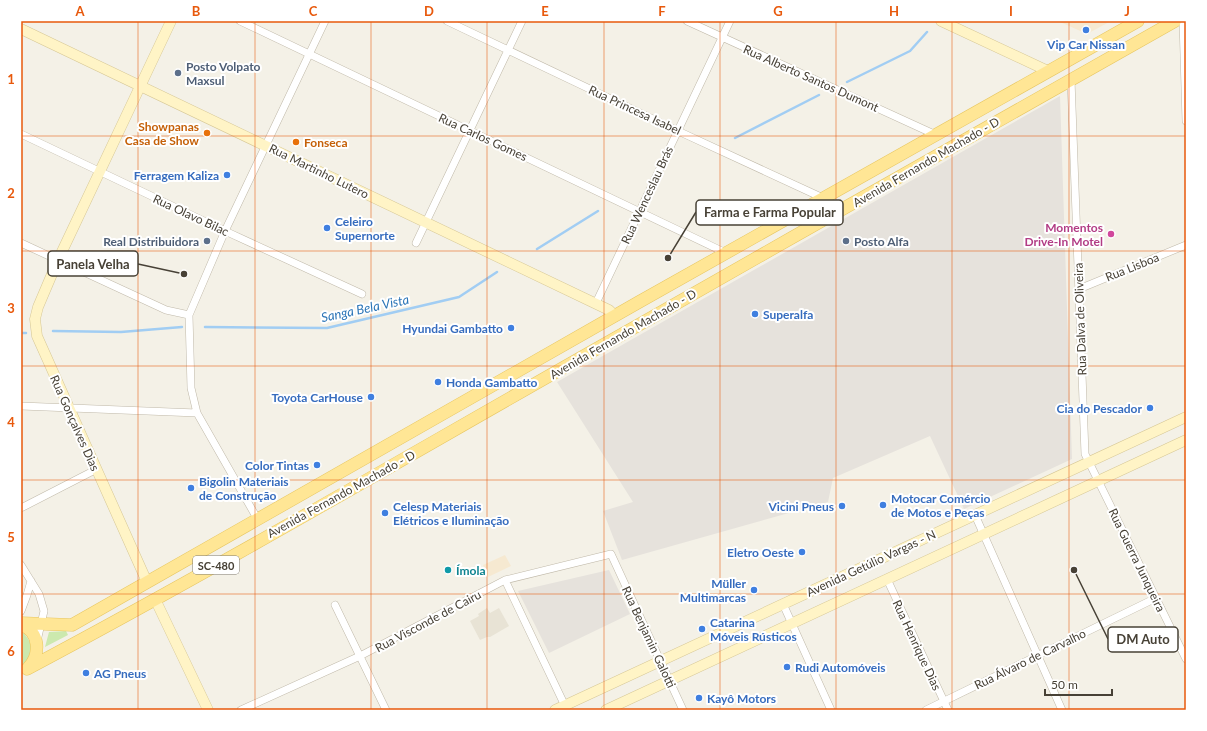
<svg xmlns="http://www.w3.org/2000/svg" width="1207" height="731" font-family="Lato,sans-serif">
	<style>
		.residential { fill: #e8e3d5 }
		.commercial { fill: #f6e9d1 }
		.industrial { fill: #e6e2dc }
		.green { fill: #cce9ae }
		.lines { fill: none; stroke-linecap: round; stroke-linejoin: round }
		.stream { stroke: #a1cdf3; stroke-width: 2.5 }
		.street-casing { stroke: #c0b9a9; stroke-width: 8 }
		.secondary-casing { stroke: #d6c795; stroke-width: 11 }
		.primary-casing { stroke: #e7c661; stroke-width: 13 }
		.street { stroke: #fff; stroke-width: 7 }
		.secondary { stroke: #fff4c6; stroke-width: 10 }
		.primary { stroke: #ffe695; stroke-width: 12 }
		.grid { fill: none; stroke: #e8590c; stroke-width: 1; stroke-opacity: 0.55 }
		.shop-dot { fill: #3f7fe0; stroke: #fff; stroke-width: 1.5 }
		.service-dot { fill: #5c6f8a; stroke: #fff; stroke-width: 1.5 }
		.food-dot { fill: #e8710a; stroke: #fff; stroke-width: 1.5 }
		.hotel-dot { fill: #d1479c; stroke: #fff; stroke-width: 1.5 }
		.culture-dot { fill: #0f9aa8; stroke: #fff; stroke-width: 1.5 }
		.labels { text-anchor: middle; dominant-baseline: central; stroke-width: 4; stroke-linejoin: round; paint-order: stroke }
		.shield { fill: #fff; stroke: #7e7a72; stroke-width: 1 }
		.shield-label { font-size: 11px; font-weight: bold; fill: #474136 }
		.shop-label { font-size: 12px; font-weight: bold; fill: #366cbe; stroke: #fff; text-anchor: start }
		.service-label { font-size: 12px; font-weight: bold; fill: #4e5e75; stroke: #fff; text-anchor: start }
		.street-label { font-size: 12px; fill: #474136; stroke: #fff }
		.food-label { font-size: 12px; font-weight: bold; fill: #c56008; stroke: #fff; text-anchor: end }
		.hotel-label { font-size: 12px; font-weight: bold; fill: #b23c85; stroke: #fff; text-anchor: end }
		.culture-label { font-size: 12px; font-weight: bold; fill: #0d838f; stroke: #fff; text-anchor: start }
		.water-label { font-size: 13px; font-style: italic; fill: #2b75b7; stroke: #fff }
		.leader { fill: none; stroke: #474136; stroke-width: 1.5 }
		.callout-dot { fill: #474136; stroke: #fff; stroke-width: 1.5 }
		.callout { fill: #fff; stroke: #474136; stroke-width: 1.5 }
		.callout-label { font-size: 13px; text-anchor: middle; font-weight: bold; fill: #474136 }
		.neatline { fill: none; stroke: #e8590c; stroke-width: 1.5 }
		.grid-label { font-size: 13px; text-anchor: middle; font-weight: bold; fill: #e8590c }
	</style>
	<rect width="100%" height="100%" fill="#f4f1e7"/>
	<path class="residential" d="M487 608 490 613 499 608 509 626 490 637H487L480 640 470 621 479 616 478 614Z"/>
	<path class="commercial" d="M1058 21H1111L1087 34Z
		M505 555 511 566 488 577 483 565Z"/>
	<path class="industrial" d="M1060 96 1072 459 964 509 930 436 833 478 828 502 622 560 603 511 633 502 557 382Z
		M609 570 630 614 549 653 518 591Z"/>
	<path class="green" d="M21 631C34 642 36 657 21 667Z
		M66 631 68 635 45 647 49 632Z"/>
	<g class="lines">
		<path class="stream" d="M847 82 910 51 927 32
			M735 138 819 95
			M537 249 598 211
			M205 327 327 328 459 297 497 272
			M53 331 121 332 182 327
			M21 333H26"/>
		<defs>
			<path id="street" d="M240 21 726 253
				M447 21 678 131 823 198
				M687 21 936 135
				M1183 21 1186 121
				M1071 80 1085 454 1186 659
				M21 134 225 231 362 294
				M21 243 166 310 189 315
				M416 243 522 21
				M1079 289 1186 245
				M596 303 730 21
				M21 406 197 413
				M21 508 97 469
				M975 515 1062 710
				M258 520 197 413 191 388 189 315 225 231 325 21
				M21 565 39 594 44 611 37 641
				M887 579 948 710
				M505 580 566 708
				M783 604 831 710
				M335 605 386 710
				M21 611 27 595 31 581
				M241 710 360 656 505 580 611 554 683 710
				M926 710 1156 598"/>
			<path id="secondary" d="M941 21 1048 71
				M21 29 609 310 615 316
				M147 582 37 336 35 319 38 307 58 260 171 21
				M155 599 208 710
				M555 710 1186 417
				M606 710 1186 440"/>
			<path id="primary" d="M21 623 72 625 639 302 1138 21
				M21 625C40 631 41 655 28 668
				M27 669C230 561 428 444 628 331 810 227 993 124 1175 21"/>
		</defs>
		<use href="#street" class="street-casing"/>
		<use href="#secondary" class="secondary-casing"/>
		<use href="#primary" class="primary-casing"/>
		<use href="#street" class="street"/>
		<use href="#secondary" class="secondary"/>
		<use href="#primary" class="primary"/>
	</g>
	<path class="grid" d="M138 21V710M255 21V710M371 21V710M487 21V710M604 21V710M720 21V710M836 21V710M952 21V710M1069 21V710M21 136H1186M21 251H1186M21 366H1186M21 480H1186M21 594H1186"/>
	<g class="shop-dot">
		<circle cx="1086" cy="30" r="4"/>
		<circle cx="227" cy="175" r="4"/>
		<circle cx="327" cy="228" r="4"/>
		<circle cx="755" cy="314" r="4"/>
		<circle cx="511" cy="328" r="4"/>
		<circle cx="438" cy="382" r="4"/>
		<circle cx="371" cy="397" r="4"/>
		<circle cx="1150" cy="408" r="4"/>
		<circle cx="317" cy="465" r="4"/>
		<circle cx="191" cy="488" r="4"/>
		<circle cx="883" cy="505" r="4"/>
		<circle cx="842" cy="506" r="4"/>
		<circle cx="385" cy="513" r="4"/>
		<circle cx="802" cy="552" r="4"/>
		<circle cx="754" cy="590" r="4"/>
		<circle cx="702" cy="629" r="4"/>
		<circle cx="787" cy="667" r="4"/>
		<circle cx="86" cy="673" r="4"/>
		<circle cx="699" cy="698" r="4"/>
	</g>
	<g class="service-dot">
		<circle cx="178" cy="73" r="4"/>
		<circle cx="207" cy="241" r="4"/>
		<circle cx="846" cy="241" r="4"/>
	</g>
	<g class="food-dot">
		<circle cx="207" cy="133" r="4"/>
		<circle cx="296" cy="142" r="4"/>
	</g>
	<circle class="hotel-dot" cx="1111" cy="234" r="4"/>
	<circle class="culture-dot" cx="448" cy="570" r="4"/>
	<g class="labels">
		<rect class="shield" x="193" y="556" width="46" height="18" rx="3"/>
		<g class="shield-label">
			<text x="216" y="565">SC-480</text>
		</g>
		<g class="shop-label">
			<text x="1086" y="44" text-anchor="middle">Vip Car Nissan</text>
			<text x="219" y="175" text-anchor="end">Ferragem Kaliza</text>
			<text x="335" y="221">Celeiro<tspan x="335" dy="14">Supernorte</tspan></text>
			<text x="763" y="314">Superalfa</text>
			<text x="503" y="328" text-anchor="end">Hyundai Gambatto</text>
			<text x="446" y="382">Honda Gambatto</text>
			<text x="363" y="397" text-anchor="end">Toyota CarHouse</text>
			<text x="1142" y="408" text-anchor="end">Cia do Pescador</text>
			<text x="309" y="465" text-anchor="end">Color Tintas</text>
			<text x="199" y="481">Bigolin Materiais<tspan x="199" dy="14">de Construção</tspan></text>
			<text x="891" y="498">Motocar Comércio<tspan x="891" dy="14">de Motos e Peças</tspan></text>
			<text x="393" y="506">Celesp Materiais<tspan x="393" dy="14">Elétricos e Iluminação</tspan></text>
			<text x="834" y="506" text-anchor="end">Vicini Pneus</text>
			<text x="794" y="552" text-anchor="end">Eletro Oeste</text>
			<text x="746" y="583" text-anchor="end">Müller<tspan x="746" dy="14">Multimarcas</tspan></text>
			<text x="710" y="622">Catarina<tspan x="710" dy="14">Móveis Rústicos</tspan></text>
			<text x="795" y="667">Rudi Automóveis</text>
			<text x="94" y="673">AG Pneus</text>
			<text x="707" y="698">Kayô Motors</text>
		</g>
		<g class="service-label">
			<text x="186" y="66">Posto Volpato<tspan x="186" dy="14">Maxsul</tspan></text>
			<text x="199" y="241" text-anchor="end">Real Distribuidora</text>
			<text x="854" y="241">Posto Alfa</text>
		</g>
		<g class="street-label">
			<text transform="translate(811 78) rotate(24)">Rua Alberto Santos Dumont</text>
			<text transform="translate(635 110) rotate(25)">Rua Princesa Isabel</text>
			<text transform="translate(483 137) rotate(25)">Rua Carlos Gomes</text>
			<text transform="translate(926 162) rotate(-30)">Avenida Fernando Machado - D</text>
			<text transform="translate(319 171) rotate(26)">Rua Martinho Lutero</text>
			<text transform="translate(647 195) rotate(-65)">Rua Wenceslau Brás</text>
			<text transform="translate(191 215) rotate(25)">Rua Olavo Bilac</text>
			<text transform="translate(1132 267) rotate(-22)">Rua Lisboa</text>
			<text transform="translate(1080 319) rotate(-92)">Rua Dalva de Oliveira</text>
			<text transform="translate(623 334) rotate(-30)">Avenida Fernando Machado - D</text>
			<text transform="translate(75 423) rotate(66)">Rua Gonçalves Dias</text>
			<text transform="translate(341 494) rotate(-29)">Avenida Fernando Machado - D</text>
			<text transform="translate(1137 560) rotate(64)">Rua Guerra Junqueira</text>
			<text transform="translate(871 563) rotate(-25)">Avenida Getúlio Vargas - N</text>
			<text transform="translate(428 621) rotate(-28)">Rua Visconde de Cairu</text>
			<text transform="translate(649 637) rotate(65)">Rua Benjamin Galotti</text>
			<text transform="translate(917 645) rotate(65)">Rua Henrique Dias</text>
			<text transform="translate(1030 659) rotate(-26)">Rua Álvaro de Carvalho</text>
		</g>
		<g class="food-label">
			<text x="199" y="126">Showpanas<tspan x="199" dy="14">Casa de Show</tspan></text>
			<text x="304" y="142" text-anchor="start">Fonseca</text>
		</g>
		<g class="hotel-label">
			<text x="1103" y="227">Momentos<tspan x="1103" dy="14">Drive-In Motel</tspan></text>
		</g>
		<g class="culture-label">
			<text x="456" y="570">Ímola</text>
		</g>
		<g class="water-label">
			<text transform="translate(365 308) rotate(-12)">Sanga Bela Vista</text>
		</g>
	</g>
	<path class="leader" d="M668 258L696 212M184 274L138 264M1074 570L1108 639"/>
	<g class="callout-dot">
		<circle cx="668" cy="258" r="4"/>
		<circle cx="184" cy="274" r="4"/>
		<circle cx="1074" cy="570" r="4"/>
	</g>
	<g class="callout">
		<rect x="696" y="200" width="147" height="25" rx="4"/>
		<rect x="48" y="251" width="90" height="25" rx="4"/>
		<rect x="1108" y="627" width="70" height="25" rx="4"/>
	</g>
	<g class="callout-label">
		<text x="770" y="217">Farma e Farma Popular</text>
		<text x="93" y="269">Panela Velha</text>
		<text x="1143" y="644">DM Auto</text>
	</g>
	<rect width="1207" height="731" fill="none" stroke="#ffffff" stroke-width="44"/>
	<path d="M1045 689v6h67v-6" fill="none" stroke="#474136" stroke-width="2"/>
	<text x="1051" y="689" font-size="12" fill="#474136" stroke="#ffffff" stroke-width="3" paint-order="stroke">50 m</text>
	<rect x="22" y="22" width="1163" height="687" class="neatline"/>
	<g class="grid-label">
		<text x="80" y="16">A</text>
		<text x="196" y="16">B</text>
		<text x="313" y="16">C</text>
		<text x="429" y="16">D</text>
		<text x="545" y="16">E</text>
		<text x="662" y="16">F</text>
		<text x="778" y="16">G</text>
		<text x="894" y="16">H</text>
		<text x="1011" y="16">I</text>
		<text x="1127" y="16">J</text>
		<text x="11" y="84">1</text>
		<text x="11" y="198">2</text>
		<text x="11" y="313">3</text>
		<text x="11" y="427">4</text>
		<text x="11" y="542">5</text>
		<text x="11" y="656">6</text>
	</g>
</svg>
